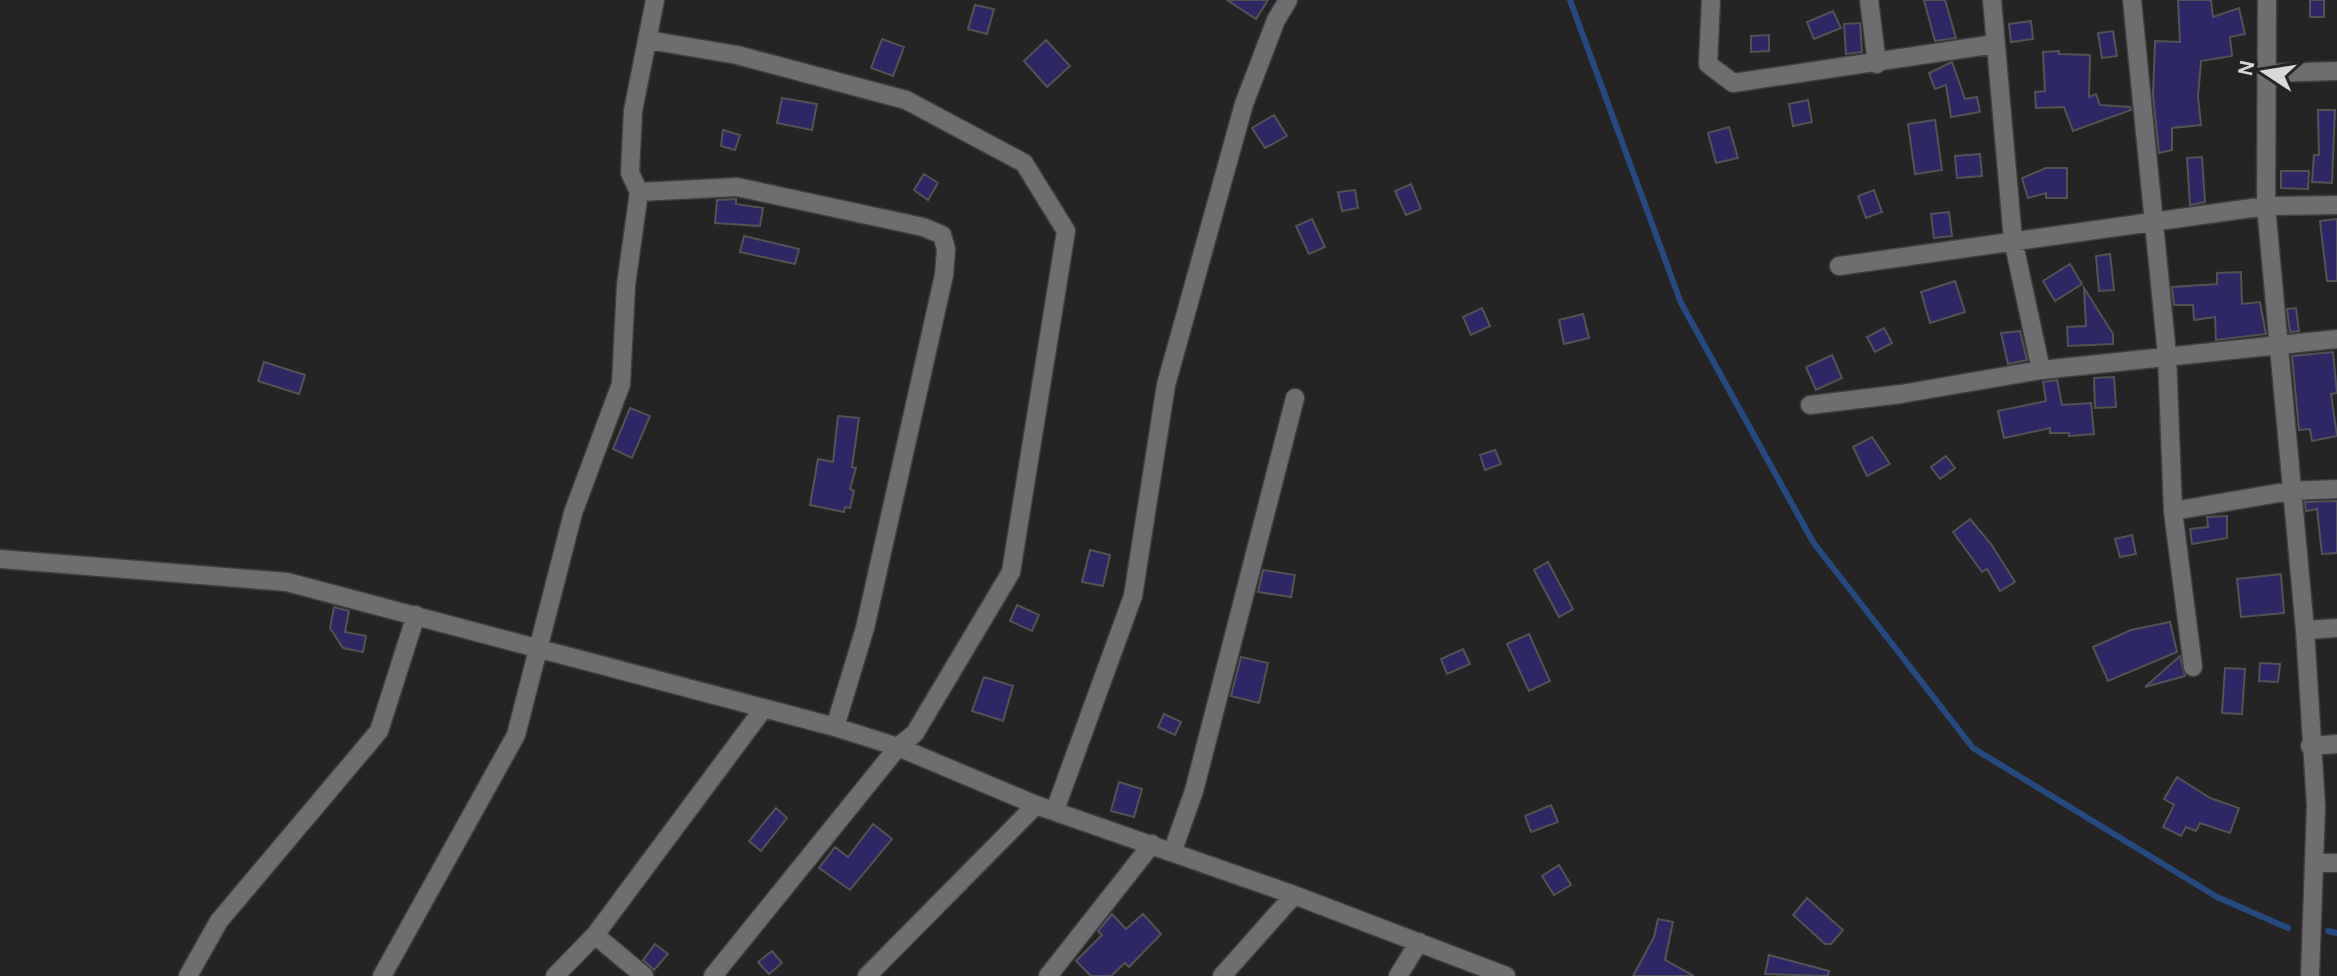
<svg xmlns="http://www.w3.org/2000/svg" width="2337" height="976" font-family="Karla,sans-serif">
	<style>
		.lines { fill: none; stroke-linecap: round; stroke-linejoin: round }
		.stream { stroke: #254a82; stroke-width: 6 }
		.building { fill: #2d2865; stroke: #535355; stroke-width: 2 }
		.minor-casing { stroke: #3f3d3f; stroke-width: 21 }
		.minor { stroke: #6f6d6f; stroke-width: 18 }
	</style>
	<rect width="100%" height="100%" fill="#252324"/>
	<g class="lines">
		<path class="stream" d="M1570 0 1681 303 1813 542 1973 748 2217 897 2288 928
			M2328 931 2337 933"/>
	</g>
	<path class="building" d="M1227 0H1268L1256 19Z
		M1924 0H1945L1956 38 1935 41Z
		M2178 0H2211L2213 17 2239 8 2245 34 2230 37 2232 56 2201 61 2198 97 2201 125 2172 128V150L2159 153 2153 95 2155 41 2180 42Z
		M2310 0H2324V17H2310Z
		M975 5 994 9 987 34 968 29Z
		M1833 11 1841 28 1814 39 1807 22Z
		M2031 21 2033 39 2011 42 2009 24Z
		M1860 23 1862 52 1846 54 1844 24Z
		M2113 31 2117 56 2102 58 2098 33Z
		M1769 35V51L1751 52V36Z
		M882 39 904 47 893 76 871 68Z
		M1046 40 1070 66 1047 87 1024 61Z
		M2059 51V54L2090 55 2089 97 2096 94 2100 105 2130 107 2131 110 2073 131 2064 107 2036 108 2035 92 2045 91 2043 52Z
		M1952 62 1965 99 1977 97 1980 112 1951 117 1946 85 1935 89 1929 73Z
		M782 98 817 104 812 130 777 123Z
		M1808 100 1812 122 1793 126 1789 104Z
		M2318 110H2335L2332 183 2312 182 2314 155H2319Z
		M1274 115 1287 136 1265 148 1252 128Z
		M1935 120 1942 170 1915 174 1908 124Z
		M1729 127 1738 158 1716 163 1708 133Z
		M723 130 740 135 735 150 721 146Z
		M1980 154 1982 176 1957 178 1955 156Z
		M2202 157 2205 202 2190 205 2187 158Z
		M2046 168H2067V198H2046V193L2028 198 2022 178Z
		M2281 171H2309L2308 189 2281 188Z
		M924 174 938 183 928 200 914 190Z
		M1411 184 1421 209 1406 215 1395 191Z
		M1355 190 1358 208 1342 211 1338 192Z
		M1874 190 1882 212 1866 218 1858 196Z
		M736 199V204L763 208 760 226 715 223 717 200Z
		M1949 212 1952 236 1934 238 1931 214Z
		M1312 219 1325 247 1309 254 1296 226Z
		M2337 219V281H2327L2320 221Z
		M744 236 799 249 795 264 740 252Z
		M2110 254 2114 290 2099 291 2096 256Z
		M2070 264 2082 284 2055 301 2043 281Z
		M2241 272 2242 304 2260 302 2266 334 2216 340 2215 317 2194 320 2193 305H2174L2172 287 2217 284V273Z
		M1955 281 1965 312 1930 323 1921 292Z
		M2084 288 2113 334V344L2068 346 2067 327 2086 326Z
		M1482 308 1490 326 1471 335 1463 317Z
		M2296 308 2299 331 2290 332 2287 309Z
		M1583 314 1589 338 1564 344 1559 320Z
		M1884 328 1892 343 1875 352 1867 337Z
		M2020 331 2027 360 2008 364 2001 333Z
		M2333 352 2337 393 2331 394 2337 436 2312 441 2310 429 2299 430 2292 356Z
		M1832 355 1842 378 1816 390 1806 367Z
		M264 362 305 375 299 394 258 381Z
		M2114 377 2116 407 2095 408 2094 378Z
		M2057 380 2062 405 2091 403 2094 434 2069 436V433H2050V428L2004 438 1998 411 2046 401 2043 382Z
		M630 408 650 416 632 458 613 449Z
		M838 416 859 418 852 467 856 468 850 489 854 491 850 508 845 507 844 512 810 505 818 459 833 462Z
		M1872 437 1890 464 1867 476 1853 447Z
		M1495 450 1501 464 1485 470 1480 455Z
		M1946 456 1955 468 1940 479 1931 467Z
		M2337 501V553L2322 554 2317 509 2306 511 2305 502Z
		M2227 516V538L2192 544 2190 529 2208 527 2207 517Z
		M1970 519 1991 544 2015 582 2000 591 1987 569 1982 572 1953 532Z
		M2132 535 2136 554 2120 557 2115 539Z
		M1090 550 1110 555 1103 586 1082 582Z
		M1548 562 1573 609 1559 617 1534 570Z
		M1263 570 1295 575 1291 597 1258 592Z
		M2281 574 2284 613 2241 617 2237 579Z
		M1017 605 1039 615 1032 631 1010 621Z
		M334 607 349 611 345 632 366 636 363 652 343 648 330 628Z
		M2170 622 2177 652 2108 681 2093 647 2131 630Z
		M1529 634 1550 681 1529 691 1507 644Z
		M1463 649 1470 664 1447 674 1441 659Z
		M2180 656 2185 676 2145 687Z
		M1241 657 1268 663 1259 703 1231 696Z
		M2260 663 2280 664 2278 682 2259 681Z
		M2225 668 2245 669 2242 714 2222 713Z
		M984 677 1013 686 1003 721 972 711Z
		M1164 714 1181 722 1175 735 1158 727Z
		M2177 777 2210 798 2239 808 2230 833 2200 823 2196 831 2186 827 2181 836 2163 827 2174 805 2164 799Z
		M1119 782 1142 789 1134 817 1111 811Z
		M1551 805 1558 822 1531 832 1525 816Z
		M776 808 787 818 761 851 749 841Z
		M873 824 892 839 850 890 819 868 835 847 848 857Z
		M1559 865 1571 885 1554 895 1542 876Z
		M1807 898 1843 930 1831 944H1825L1793 915Z
		M1112 914 1126 929 1143 914 1161 934 1129 967 1125 963 1111 976H1091L1076 961 1102 935 1098 931Z
		M1658 919 1673 922 1665 960 1694 976H1633L1654 937Z
		M655 944 668 954 654 970 643 960Z
		M772 951 782 963 769 974 758 962Z
		M1769 955 1829 971 1828 976 1765 974Z"/>
	<g class="lines">
		<defs>
			<path id="minor" d="M1711 0 1708 64 1733 83 1995 44
				M1869 0 1877 64
				M1992 0 2013 240 2041 370
				M2132 0 2167 355 2173 511 2193 667
				M2267 0 2266 206 2305 630 2316 806 2310 976
				M648 40 737 55 906 100 1024 163 1066 231 1011 572 915 733 898 747 713 976
				M2268 73 2337 71
				M639 192 737 187 923 227 942 235 946 249 944 275 865 628 835 727
				M1839 266 2266 206 2337 205
				M1810 405 1901 394 2041 370 2337 339
				M2173 511 2290 491 2337 489
				M0 559 287 582 835 727 898 747 1036 805 1294 895 1506 976
				M2305 630 2337 628
				M2310 746 2337 744
				M1055 810 1133 596 1166 385 1244 104 1276 20 1288 0
				M1173 850 1194 791 1295 398
				M2314 863H2337
				M595 935 644 976
				M188 976 219 921 379 731 416 615
				M382 976 516 735 573 513 621 384 626 285 639 192 630 173 633 111 655 0
				M555 976 595 935 764 708
				M867 976 1036 805
				M1048 976 1152 844
				M1222 976 1294 895
				M1398 976 1419 942"/>
		</defs>
		<use href="#minor" class="minor-casing"/>
		<use href="#minor" class="minor"/>
	</g>
	<g transform="translate(2265 72) rotate(282)" stroke="#252324" stroke-width="6" paint-order="stroke">
	<path d="M0-6L14 30L0 20L-14 30Z" fill="#d9d8d9"/>
	<text y="-12" font-size="22" font-weight="bold" text-anchor="middle" fill="#d9d8d9">N</text>
	</g>
</svg>
